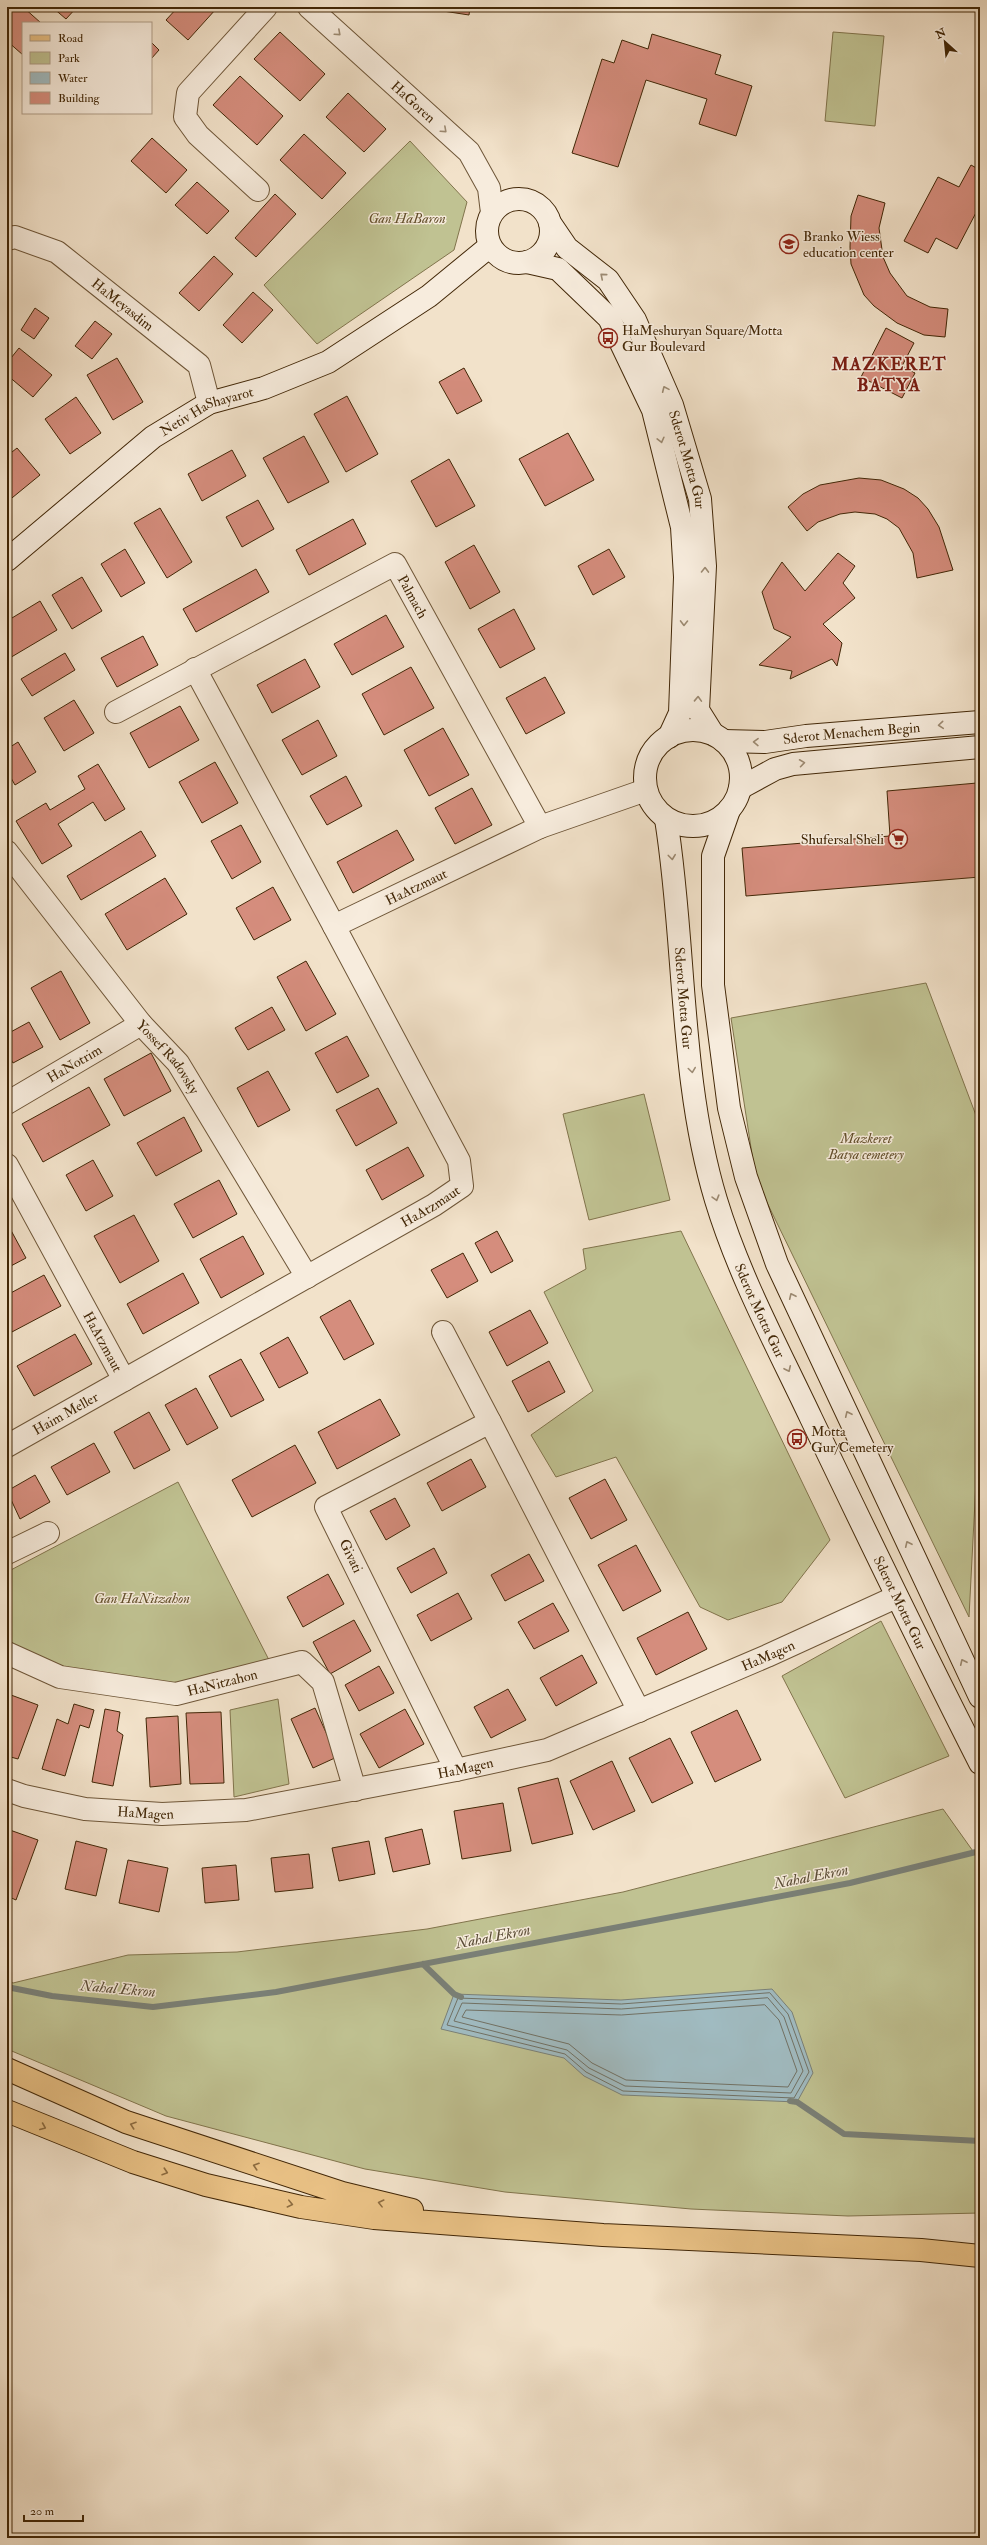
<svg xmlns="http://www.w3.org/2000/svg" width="987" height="2545" font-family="'IM FELL Double Pica',serif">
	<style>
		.green { fill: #c0c292; stroke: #81744c }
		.water { fill: #a0bbc1; stroke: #7a8077 }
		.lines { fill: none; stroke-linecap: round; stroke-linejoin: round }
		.shore { stroke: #717164; stroke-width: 1 }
		.stream { stroke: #7a8077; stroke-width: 6 }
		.building { fill: #d58d7d; stroke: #422707 }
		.street-casing { stroke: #6e5638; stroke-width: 24 }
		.secondary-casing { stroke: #422707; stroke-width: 24 }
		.primary-casing { stroke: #422707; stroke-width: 24 }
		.street { stroke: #f7ecdd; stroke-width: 22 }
		.secondary { stroke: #f7ecdd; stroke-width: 22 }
		.primary { stroke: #e9c185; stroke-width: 22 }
		.oneway { stroke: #9c8a72 }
		.oneway2 { stroke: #8d6c40 }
		.labels { text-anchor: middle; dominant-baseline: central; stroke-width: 3; stroke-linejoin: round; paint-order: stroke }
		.street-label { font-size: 14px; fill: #422707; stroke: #f7ecdd }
		.park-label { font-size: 14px; font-style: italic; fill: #624e2a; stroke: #f7ecdd }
		.poi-label { font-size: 14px; fill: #422707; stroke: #f7ecdd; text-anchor: start }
		.water-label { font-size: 15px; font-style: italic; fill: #5a4c36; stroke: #f7ecdd }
		.district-label { font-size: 18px; font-weight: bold; letter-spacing: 1px; fill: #7a1f14; stroke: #f7ecdd }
	</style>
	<rect width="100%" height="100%" fill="#f2e2ca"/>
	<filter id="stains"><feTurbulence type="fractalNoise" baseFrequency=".005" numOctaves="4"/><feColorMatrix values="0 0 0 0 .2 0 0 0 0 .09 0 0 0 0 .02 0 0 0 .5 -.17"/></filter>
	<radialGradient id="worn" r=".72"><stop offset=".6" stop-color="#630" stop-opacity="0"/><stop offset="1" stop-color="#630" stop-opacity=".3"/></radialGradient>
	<path class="green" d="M833 32 884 36 875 126 825 121Z
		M410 141 467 202 454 250 317 344 264 285Z
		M926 983 980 1126V1404L969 1617 756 1180 731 1018Z
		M644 1094 670 1200 589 1220 563 1114Z
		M681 1231 830 1540 782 1602 728 1620 700 1607 616 1457 556 1477 531 1435 593 1391 544 1292 586 1269 583 1249Z
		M178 1482 269 1660 179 1689 60 1674 7 1649V1572Z
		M881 1621 949 1756 845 1798 782 1676Z
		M278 1699 289 1784 234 1797 230 1710Z
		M943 1809 980 1861V2213L848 2216 691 2209 505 2192 365 2169 166 2116 7 2049V1980L13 1983 128 1955 237 1952 427 1929 623 1892Z"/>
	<path class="water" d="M772 1989 792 2012 813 2073 797 2102 622 2095 584 2076 564 2058 441 2029 454 1994 621 2000Z"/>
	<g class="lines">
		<path class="shore" d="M770 1993 788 2014 809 2072 794 2098 623 2091 586 2072 565 2054 447 2025 458 1998 621 2004Z
			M768 1998 784 2017 803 2071 791 2093 625 2086 589 2068 567 2050 454 2021 462 2003 621 2009Z
			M765 2005 779 2020 797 2071 788 2087 626 2080 592 2063 569 2044 462 2017 466 2010 621 2015Z"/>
		<path class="stream" d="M423 1964 454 1994 461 1997
			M7 1987 52 1996 153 2007 276 1992 850 1883 980 1851
			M790 2101 797 2102 844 2134 980 2141"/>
	</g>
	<path class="building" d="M16 7H23L41 23H23V55L7 41V17Z
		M52 7H77L66 19Z
		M178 7H213L216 9 188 40 166 20Z
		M417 7H470L469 15Z
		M280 32 325 74 300 101 254 59Z
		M652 34 721 55 715 74 752 86 736 136 699 124 707 99 646 80 618 167 572 153 602 59 614 63 622 40 648 49Z
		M151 42 159 50 151 59Z
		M240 76 283 116 257 145 213 105Z
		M348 93 386 129 364 152 326 117Z
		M304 134 346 173 322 199 280 160Z
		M152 138 187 170 166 193 131 161Z
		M971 165 980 170V205L957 249 936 238 928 253 904 241 938 177 959 187Z
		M197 182 229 211 207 234 175 205Z
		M275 194 296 214 256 257 235 238Z
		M858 195 885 203 879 228 883 257 890 273 907 296 930 307 948 309 945 337 924 335 897 323 874 306 864 295 851 264 850 247 851 216Z
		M214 256 233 274 199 311 179 293Z
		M253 292 273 310 242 343 223 325Z
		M35 308 49 318 34 339 21 330Z
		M95 321 112 334 92 359 75 346Z
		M886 328 914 343 902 366 915 373 902 398 861 377Z
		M19 348 52 375 33 397 7 375V363Z
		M117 358 143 402 113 420 87 375Z
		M464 368 482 401 457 414 439 382Z
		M347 396 378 454 346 472 314 414Z
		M76 397 101 433 70 454 45 419Z
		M568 433 594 480 545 506 519 459Z
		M304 436 329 482 288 503 263 458Z
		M17 448 40 475 7 502V456Z
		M232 450 246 476 202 501 188 474Z
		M449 459 475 506 436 527 411 481Z
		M859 478 881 480 904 489 918 498 928 509 939 527 953 570 917 578 913 553 899 528 887 519 875 514 855 512 840 514 818 522 807 531 788 507 803 494 820 485Z
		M258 500 274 529 242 547 226 517Z
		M160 508 192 562 167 578 134 523Z
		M353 519 366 544 309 575 296 550Z
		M474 545 500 592 470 609 445 562Z
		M125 549 145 583 121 597 101 564Z
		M609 549 625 577 593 595 578 566Z
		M838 553 855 566 843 583 855 598 823 624 842 643 837 666 832 659 790 679 792 671 759 665 791 637 774 629 762 592 782 562 805 591Z
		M256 569 269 592 196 632 183 609Z
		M82 577 102 611 72 629 52 595Z
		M40 601 57 630 8 659 7 621Z
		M514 609 535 649 500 668 478 629Z
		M386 615 404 647 352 675 334 644Z
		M143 636 158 665 117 687 101 658Z
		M65 653 75 670 32 696 21 679Z
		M305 659 320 687 272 713 257 685Z
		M411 667 434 708 384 735 362 694Z
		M545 677 565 713 526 734 506 698Z
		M74 700 94 733 64 751 44 718Z
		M180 706 199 740 149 768 130 733Z
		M318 720 337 756 302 775 282 740Z
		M443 728 469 775 429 796 404 750Z
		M18 742 36 772 15 785 7 771V749Z
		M215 762 238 803 202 823 179 782Z
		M98 764 125 809 105 821 93 802 58 824 72 846 42 864 16 821 46 803 50 810 85 789 78 776Z
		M346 776 362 806 327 825 310 796Z
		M977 783 980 877 746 896 742 848 890 836 887 791Z
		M472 788 492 825 455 844 435 808Z
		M241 825 261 862 232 879 211 841Z
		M397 830 414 860 353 893 337 862Z
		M141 831 156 856 81 900 67 876Z
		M165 878 187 914 127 950 105 914Z
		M273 887 291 920 254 940 236 908Z
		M306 961 336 1014 306 1031 277 977Z
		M61 971 90 1023 60 1040 31 988Z
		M272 1007 285 1030 248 1050 235 1028Z
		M29 1022 43 1047 13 1063 7 1052V1034Z
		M347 1036 369 1076 337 1093 315 1053Z
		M151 1053 171 1091 124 1116 104 1079Z
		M268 1071 290 1110 258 1127 237 1088Z
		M89 1087 110 1125 43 1162 22 1124Z
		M378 1088 397 1123 356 1146 336 1110Z
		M184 1117 202 1151 156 1176 137 1143Z
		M408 1147 424 1176 382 1200 366 1170Z
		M93 1160 113 1196 86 1211 66 1175Z
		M219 1180 237 1214 193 1238 174 1204Z
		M134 1215 159 1261 120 1283 94 1236Z
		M7 1223 26 1258 7 1268Z
		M497 1231 513 1261 491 1273 475 1243Z
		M243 1236 264 1274 221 1298 200 1259Z
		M463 1253 478 1281 447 1298 431 1270Z
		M183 1273 199 1303 143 1334 127 1304Z
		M44 1275 61 1306 10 1333 7 1327V1295Z
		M350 1300 374 1344 344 1360 320 1317Z
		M530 1310 548 1343 507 1366 489 1332Z
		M75 1334 92 1364 34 1396 17 1366Z
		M288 1337 308 1373 279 1388 260 1353Z
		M241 1359 264 1400 231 1417 209 1376Z
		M549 1361 565 1392 528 1412 512 1381Z
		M196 1388 218 1428 187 1445 165 1405Z
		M380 1399 400 1435 337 1469 318 1432Z
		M149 1412 170 1450 134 1469 114 1432Z
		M94 1443 110 1472 67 1495 51 1467Z
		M295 1445 316 1483 252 1517 232 1480Z
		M471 1459 486 1487 442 1511 427 1483Z
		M35 1475 50 1502 20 1519 7 1491Z
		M605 1479 627 1520 591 1539 569 1498Z
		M395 1498 410 1526 386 1540 370 1511Z
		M636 1545 661 1591 623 1611 598 1565Z
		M434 1548 447 1573 411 1593 397 1568Z
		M529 1554 544 1581 505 1601 491 1575Z
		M328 1574 344 1604 303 1627 287 1597Z
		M458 1593 472 1619 431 1641 417 1615Z
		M553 1603 569 1631 534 1649 518 1622Z
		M688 1612 707 1649 656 1675 637 1638Z
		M354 1620 371 1651 330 1674 313 1642Z
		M582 1655 597 1683 556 1706 540 1678Z
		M379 1666 394 1693 359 1711 345 1685Z
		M508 1689 526 1720 491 1738 474 1707Z
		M11 1695 38 1705 18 1759 7 1756V1705Z
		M74 1704 94 1710 89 1728 80 1725 65 1776 42 1769 57 1719 68 1724Z
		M315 1708 337 1757 313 1768 291 1719Z
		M105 1709 120 1712 117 1731 123 1735 113 1786 92 1782Z
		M405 1709 424 1744 379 1768 360 1734Z
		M737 1710 761 1760 715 1782 691 1732Z
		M221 1712 224 1783 190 1784 186 1713Z
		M178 1716 181 1784 150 1787 146 1718Z
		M670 1738 693 1783 652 1803 629 1758Z
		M612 1761 635 1811 593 1830 570 1781Z
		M558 1778 573 1834 532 1844 518 1788Z
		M503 1803 511 1851 462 1859 454 1811Z
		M7 1829 38 1840 16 1900 7 1896Z
		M422 1829 430 1864 393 1872 385 1838Z
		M76 1841 107 1849 96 1896 65 1889Z
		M369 1841 375 1874 339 1881 332 1848Z
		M309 1854 313 1888 275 1892 271 1858Z
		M128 1860 168 1868 159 1912 119 1903Z
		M236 1865 239 1900 205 1903 202 1868Z"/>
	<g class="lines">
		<defs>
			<g id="street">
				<path id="s1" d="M309 7 469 152 489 188 492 213"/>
				<path d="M258 190 198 135 185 117 188 93 266 7"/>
				<path id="s2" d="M7 239 15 237 57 252 199 365 209 403"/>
				<path d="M195 669 334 926"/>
				<path id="s3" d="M116 712 395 564 540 827"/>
				<path id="s4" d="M7 852 141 1024 178 1063 307 1277"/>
				<path id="s5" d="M7 1103 141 1024"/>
				<path id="s6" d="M7 1165 124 1380 434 1205 462 1186 459 1161 334 926 540 827 646 790"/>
				<path d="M443 1332 490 1422"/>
				<path id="s7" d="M7 1446 124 1380"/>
				<path d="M7 1553 48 1533"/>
				<path id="s8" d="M7 1653 60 1677 176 1694 302 1662 323 1682 355 1790"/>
				<path d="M456 1770 326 1507 490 1422 639 1711"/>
				<path id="s9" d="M7 1790 24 1796 85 1809 162 1814 246 1810 456 1770 547 1750 767 1656 896 1597"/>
			</g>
			<g id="secondary">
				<circle cx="519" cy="231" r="32"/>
				<path id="s10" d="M550 223 567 248 608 280 635 320 672 405 700 499 705 566 698 710 713 734"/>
				<path d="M527 262 558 269 609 318 653 410 682 527 685 577 680 713 669 737"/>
				<path id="s11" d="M7 560 153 437 209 403 264 388 328 362 429 296 490 246"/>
				<circle cx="693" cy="778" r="48"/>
				<path id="s12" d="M724 741 765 742 806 736 980 722"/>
				<path d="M740 788 775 769 793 764 980 747"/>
				<path d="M729 810 713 856V985L729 1108 746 1177 777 1264 980 1697"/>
				<path id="s13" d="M666 819C686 943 679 1078 716 1200 739 1276 777 1346 811 1418 866 1533 922 1649 980 1763"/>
			</g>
			<path id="primary" d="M7 2069 126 2122 342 2193 412 2210
				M7 2111 133 2162 206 2185 301 2207 374 2218 603 2235 921 2250 980 2256"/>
		</defs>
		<use href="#street" class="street-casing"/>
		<use href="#secondary" class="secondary-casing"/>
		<use href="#primary" class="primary-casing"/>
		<use href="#street" class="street"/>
		<use href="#secondary" class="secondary"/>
		<use href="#primary" class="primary"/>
	</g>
	<defs><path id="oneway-chevron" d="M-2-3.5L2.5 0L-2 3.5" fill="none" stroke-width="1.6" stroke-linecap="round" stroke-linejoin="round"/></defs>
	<g class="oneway">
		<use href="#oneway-chevron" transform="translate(338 33) rotate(42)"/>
		<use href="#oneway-chevron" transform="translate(444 130) rotate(42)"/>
		<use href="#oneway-chevron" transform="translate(603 276) rotate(-140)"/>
		<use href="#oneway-chevron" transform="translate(665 389) rotate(-114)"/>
		<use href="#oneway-chevron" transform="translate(661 440) rotate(76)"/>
		<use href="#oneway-chevron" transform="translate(705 570) rotate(-89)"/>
		<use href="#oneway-chevron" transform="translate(684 623) rotate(91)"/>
		<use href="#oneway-chevron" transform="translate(698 699) rotate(-88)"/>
		<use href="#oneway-chevron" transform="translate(941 725) rotate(175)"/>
		<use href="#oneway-chevron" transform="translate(756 742) rotate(-179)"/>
		<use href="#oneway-chevron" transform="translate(802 763) rotate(-8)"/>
		<use href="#oneway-chevron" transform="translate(672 857) rotate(83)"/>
		<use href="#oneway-chevron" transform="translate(692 1070) rotate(82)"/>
		<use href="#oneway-chevron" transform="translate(716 1198) rotate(74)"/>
		<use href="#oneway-chevron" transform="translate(792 1296) rotate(-115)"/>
		<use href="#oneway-chevron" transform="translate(788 1369) rotate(65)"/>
		<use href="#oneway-chevron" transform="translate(848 1414) rotate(-115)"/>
		<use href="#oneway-chevron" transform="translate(908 1544) rotate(-115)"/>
		<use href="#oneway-chevron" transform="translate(963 1662) rotate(-115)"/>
	</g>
	<g class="oneway2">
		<use href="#oneway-chevron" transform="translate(133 2125) rotate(-161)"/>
		<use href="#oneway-chevron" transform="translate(43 2127) rotate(23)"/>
		<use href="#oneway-chevron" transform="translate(256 2166) rotate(-162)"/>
		<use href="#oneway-chevron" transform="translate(165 2172) rotate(18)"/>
		<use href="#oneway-chevron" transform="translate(381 2203) rotate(-166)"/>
		<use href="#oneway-chevron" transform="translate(290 2204) rotate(13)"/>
	</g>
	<defs>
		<symbol id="school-ring" viewBox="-11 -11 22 22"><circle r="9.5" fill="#f7ecdd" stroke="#8f2418" stroke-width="1.5"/><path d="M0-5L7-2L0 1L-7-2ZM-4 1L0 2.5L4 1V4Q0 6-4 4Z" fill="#8f2418"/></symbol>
		<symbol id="bus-ring" viewBox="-11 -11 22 22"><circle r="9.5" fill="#f7ecdd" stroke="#8f2418" stroke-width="1.5"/><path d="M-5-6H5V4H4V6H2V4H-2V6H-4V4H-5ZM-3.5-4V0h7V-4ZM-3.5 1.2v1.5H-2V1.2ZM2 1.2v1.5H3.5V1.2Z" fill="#8f2418"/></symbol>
		<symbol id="supermarket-ring" viewBox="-11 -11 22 22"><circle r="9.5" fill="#f7ecdd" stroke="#8f2418" stroke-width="1.5"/><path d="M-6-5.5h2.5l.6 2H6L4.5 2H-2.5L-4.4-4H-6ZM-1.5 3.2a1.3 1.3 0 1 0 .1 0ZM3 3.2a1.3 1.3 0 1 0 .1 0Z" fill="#8f2418"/></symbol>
	</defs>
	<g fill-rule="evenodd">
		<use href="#school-ring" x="778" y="233" width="22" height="22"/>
		<use href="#bus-ring" x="597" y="327" width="22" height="22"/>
		<use href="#supermarket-ring" x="887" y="828" width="22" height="22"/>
		<use href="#bus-ring" x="786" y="1428" width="22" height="22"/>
	</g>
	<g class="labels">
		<g class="street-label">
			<text stroke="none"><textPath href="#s1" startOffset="141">HaGoren</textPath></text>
			<text stroke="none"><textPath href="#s2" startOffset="137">HaMeyasdim</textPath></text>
			<text stroke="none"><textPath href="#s11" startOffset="251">Netiv HaShayarot</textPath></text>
			<text stroke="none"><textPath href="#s10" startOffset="280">Sderot Motta Gur</textPath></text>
			<text stroke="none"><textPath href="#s3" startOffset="353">Palmach</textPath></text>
			<text stroke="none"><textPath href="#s12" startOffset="128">Sderot Menachem Begin</textPath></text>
			<text stroke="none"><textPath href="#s6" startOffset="1017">HaAtzmaut</textPath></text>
			<text stroke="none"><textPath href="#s13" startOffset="180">Sderot Motta Gur</textPath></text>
			<text stroke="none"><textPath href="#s4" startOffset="261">Yossef Radovsky</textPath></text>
			<text stroke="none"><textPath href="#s5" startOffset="78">HaNotrim</textPath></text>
			<text stroke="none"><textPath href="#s6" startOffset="597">HaAtzmaut</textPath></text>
			<text stroke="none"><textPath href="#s13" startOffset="504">Sderot Motta Gur</textPath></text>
			<text stroke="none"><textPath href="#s6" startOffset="201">HaAtzmaut</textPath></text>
			<text stroke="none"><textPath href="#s7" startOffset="67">Haim Meller</textPath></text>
			<text transform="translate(351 1556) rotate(64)">Givati</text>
			<text stroke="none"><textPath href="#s13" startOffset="828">Sderot Motta Gur</textPath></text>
			<text stroke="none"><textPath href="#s9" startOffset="789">HaMagen</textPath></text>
			<text stroke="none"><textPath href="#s8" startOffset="223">HaNitzahon</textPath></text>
			<text stroke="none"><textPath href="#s9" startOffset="465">HaMagen</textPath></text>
			<text stroke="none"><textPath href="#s9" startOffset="141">HaMagen</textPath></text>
		</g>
		<g class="park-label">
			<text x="407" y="218">Gan HaBaron</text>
			<text x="866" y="1138">Mazkeret<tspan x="866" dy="16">Batya cemetery</tspan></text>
			<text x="142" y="1598">Gan HaNitzahon</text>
		</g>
		<g class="poi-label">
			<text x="803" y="236">Branko Wiess<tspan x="803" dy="16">education center</tspan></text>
			<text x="622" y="330">HaMeshuryan Square/Motta<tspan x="622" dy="16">Gur Boulevard</tspan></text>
			<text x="884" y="839" text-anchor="end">Shufersal Sheli</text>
			<text x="811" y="1431">Motta<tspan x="811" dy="16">Gur/Cemetery</tspan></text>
		</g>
		<g class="water-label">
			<text transform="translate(811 1877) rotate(-11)">Nahal Ekron</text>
			<text transform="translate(493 1937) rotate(-11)">Nahal Ekron</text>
			<text transform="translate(118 1989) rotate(5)">Nahal Ekron</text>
		</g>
		<g class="district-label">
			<text x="889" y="364">MAZKERET<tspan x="889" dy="21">BATYA</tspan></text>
		</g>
	</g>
	<rect width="987" height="2545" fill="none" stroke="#f2e2ca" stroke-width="24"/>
	<rect x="8" y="8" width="971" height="2529" fill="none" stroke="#422707" stroke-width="2"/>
	<rect x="12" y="12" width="963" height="2521" fill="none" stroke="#422707"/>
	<rect x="22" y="22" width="130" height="92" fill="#f7ecdd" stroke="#af9d87"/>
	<rect x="30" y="35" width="20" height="6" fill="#e9c185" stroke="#af9d87"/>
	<text x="58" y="42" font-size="12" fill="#422707">Road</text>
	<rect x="30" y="52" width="20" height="12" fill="#c0c292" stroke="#af9d87"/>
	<text x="58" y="62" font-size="12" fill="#422707">Park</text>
	<rect x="30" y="72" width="20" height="12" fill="#a0bbc1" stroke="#af9d87"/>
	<text x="58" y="82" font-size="12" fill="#422707">Water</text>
	<rect x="30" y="92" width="20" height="12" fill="#d58d7d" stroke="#af9d87"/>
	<text x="58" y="102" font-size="12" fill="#422707">Building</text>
	<g transform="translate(945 42) rotate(333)" stroke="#f7ecdd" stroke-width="3" paint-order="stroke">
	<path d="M0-3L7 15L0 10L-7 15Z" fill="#422707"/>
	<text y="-6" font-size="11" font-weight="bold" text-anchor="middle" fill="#422707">N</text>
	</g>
	<path d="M24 2515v6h59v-6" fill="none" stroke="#422707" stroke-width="2"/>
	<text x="30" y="2515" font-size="12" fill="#422707" stroke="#f7ecdd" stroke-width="3" paint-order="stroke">20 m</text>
	<rect width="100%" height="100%" filter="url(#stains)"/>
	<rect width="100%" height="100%" fill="url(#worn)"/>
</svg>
